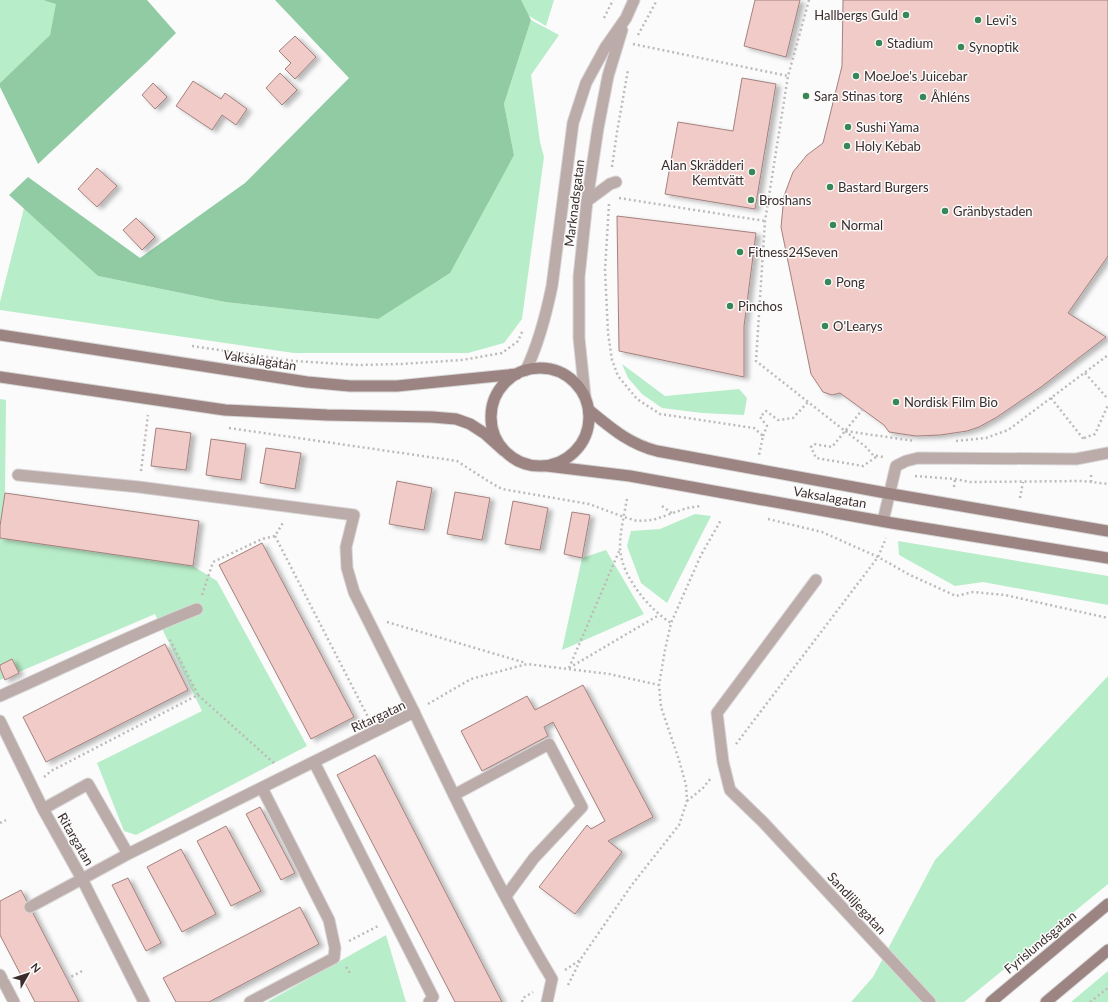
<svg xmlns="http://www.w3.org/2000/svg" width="1108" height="1002" font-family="Lato,sans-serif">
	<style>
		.green { fill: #b8edc9 }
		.forest { fill: #90cba4 }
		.building { fill: #f0cbc7; stroke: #a4817e; filter: url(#shadow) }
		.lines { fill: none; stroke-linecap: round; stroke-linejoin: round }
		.service-casing { stroke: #d8d6d6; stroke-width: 13 }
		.minor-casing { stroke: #d8d6d6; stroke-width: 13 }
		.secondary-casing { stroke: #d8d6d6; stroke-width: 13 }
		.path { stroke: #bfbaba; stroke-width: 2.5; stroke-dasharray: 2 3; stroke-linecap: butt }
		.service { stroke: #bbaba9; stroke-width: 11 }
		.minor { stroke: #bbaba9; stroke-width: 11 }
		.secondary { stroke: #9b8482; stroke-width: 11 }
		.poi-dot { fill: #378758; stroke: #fbfbfb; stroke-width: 1.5 }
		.labels { text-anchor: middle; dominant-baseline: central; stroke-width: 3; stroke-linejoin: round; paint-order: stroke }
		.poi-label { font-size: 13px; fill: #3a2c2b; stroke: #fbfbfb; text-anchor: start }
		.street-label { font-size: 13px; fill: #3a2c2b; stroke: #fbfbfb }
	</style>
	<defs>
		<filter id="shadow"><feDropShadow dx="4.5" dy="2.5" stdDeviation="2" flood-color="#0004"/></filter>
	</defs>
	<rect width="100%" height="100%" fill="#fbfbfb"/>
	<path class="green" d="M0 0H43L57 3 50 35 0 83Z
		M502 0H554L546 26Z
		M531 20 559 35 531 75 540 142 544 157 522 319 504 343 468 353H294L0 310V302L24 208 98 276 225 302 378 319 514 155 504 104Z
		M622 364 665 396 739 389 747 398 744 415 702 413 662 408 642 394 628 378Z
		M0 399 6 400 5 493 0 526Z
		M695 514 711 516 667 603 641 583 627 546 631 531 660 529Z
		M0 538 193 566 217 581 307 746 136 835 124 831 97 763 202 711 155 614 0 680Z
		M898 541 1108 576V605L983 582 955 586 899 555Z
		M606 550 644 614 562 650 582 558Z
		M1108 676V884L964 1002H851L873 977 935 860Z
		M386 935 406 1002H267Z
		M1108 971V1002H1071Z"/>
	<path class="forest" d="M43 0H147L176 33 148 61 38 164 0 87V83L50 35 56 4Z
		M275 0H521L531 20 504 104 514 155 450 273 378 319 225 302 98 276 9 195 28 177 140 258 245 183 349 78Z"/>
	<path class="building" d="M755 0H800L786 57 744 46Z
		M843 0H1108V256L1068 313 1106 337 1041 387 997 417 979 427 967 431 940 435 916 436 889 432 884 425 840 393 832 395 823 392 811 374 781 227 784 196 793 172 807 155 823 143 842 66Z
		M295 36 316 57 295 79 285 69 291 63 279 51Z
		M280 73 297 90 282 105 266 88Z
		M742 78 776 84 755 209 665 194 678 122 733 131Z
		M193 81 221 99 225 93 247 109 236 125 222 115 212 130 176 106Z
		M153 83 167 97 155 109 142 95Z
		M97 168 117 186 97 207 78 189Z
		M617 216 756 233 744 326V377L619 351Z
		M136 218 155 237 142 250 123 230Z
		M156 428 191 433 186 470 151 466Z
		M211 439 246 444 241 480 206 475Z
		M266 448 301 453 295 489 260 483Z
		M397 481 432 488 424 530 389 524Z
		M455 492 490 498 482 540 447 534Z
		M5 493 199 521 193 566 0 538V526Z
		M513 501 548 508 540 550 505 544Z
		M572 512 590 515 582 558 564 554Z
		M262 543 354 717 311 739 219 565Z
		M165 644 188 690 46 762 23 717Z
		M12 659 19 673 5 680 0 668V665Z
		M583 685 653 817 608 841 622 852 575 914 539 887 587 825 591 829 605 821 553 722 544 727 548 736 482 771 461 731 527 696 535 710Z
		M375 755 502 1002H455L337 775Z
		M260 807 295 873 281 880 246 814Z
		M226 826 261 891 231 906 197 841Z
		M181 849 216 914 182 932 147 867Z
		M128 878 161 943 146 951 112 885Z
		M21 890 79 1002H35L0 935V901Z
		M300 907 319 944 209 1002H176L163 978Z"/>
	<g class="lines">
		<defs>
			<path id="service" d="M587 201 610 184 616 182
				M18 475 139 487 354 515 346 547 347 568 354 592 414 712
				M883 521 896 466 906 461 918 458 1076 459 1108 453
				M816 580 717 713 723 762 730 790 763 822 930 1002
				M0 696C66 667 130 635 197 609
				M314 762 433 997 429 1002
				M454 795 549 744 582 807 534 858 506 896
				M30 907 82 879 144 1002
				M0 975 14 1002
				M250 1002 334 958 335 948 329 920 262 788"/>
			<path id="minor" d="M526 370C539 343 546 315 552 286L573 123 586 83 605 48 626 18 634 0
				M585 396 579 338V277L587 201 598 128 608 76 622 30
				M0 721 43 809
				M128 854 88 784 43 809 82 879 128 854 414 712C457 802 500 893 552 979L547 1002"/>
			<path id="secondary" d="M0 335 307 382 350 386H397L517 374
				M491 417a49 49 0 1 1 98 0a49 49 0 1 1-98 0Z
				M0 377 225 410 327 415 432 417 456 419 470 424 484 433 504 451
				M589 410C611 428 629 444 657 451L897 495 1108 531
				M547 466 630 476 892 523 1108 558
				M991 1002 1108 904
				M1046 1002 1108 950"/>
		</defs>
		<use href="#service" class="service-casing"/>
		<use href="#minor" class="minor-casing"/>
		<use href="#secondary" class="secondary-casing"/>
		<path class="path" d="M809 0 788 76 765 221 756 361 845 431 915 441
			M604 18 613 0
			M638 35 657 0
			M633 44 788 76
			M612 167 617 132 628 70
			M619 198 765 221
			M609 204 605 270 608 333 612 360 618 376 637 399 660 414 754 428 763 436 759 455
			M192 346 295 361 358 365 401 364 462 360 502 353 518 341 523 330
			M1085 373 1108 399
			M1051 398 1085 441
			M863 409 832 447 814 444 811 447 816 458 863 466 876 457
			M229 428 457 461 488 481 502 489 589 504 624 517 637 521 653 520 687 508 701 506
			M845 431 866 447 873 455 883 457
			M763 436 767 426 760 417 766 411 778 420 793 418 808 402
			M1084 438 1095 434 1108 405
			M956 441 986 438 1008 430 1108 355
			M141 471 148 415
			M915 476 955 479 970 482 1083 481 1108 484
			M1091 482V473
			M954 487 955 479
			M1020 498 1023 482
			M627 499C624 515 620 532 620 548 621 576 649 609 671 623
			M662 506 673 514
			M768 519 822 532 878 557 910 575 956 596 973 592 1005 595 1108 618
			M275 536 368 717
			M202 595 213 562 262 539 275 536 284 521
			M387 622 526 663
			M569 668 620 549
			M569 668 659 615
			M198 695 275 764
			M428 704 471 679 527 664 609 674 659 685
			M736 744 878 557 886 538
			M44 777 51 771 198 695 169 638
			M687 801 703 788 711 778
			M0 823 6 820
			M349 941 380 925
			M346 967 350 973
			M565 970 580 960 631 886 679 825 687 801 686 785 679 760 661 707 659 685 665 650 671 623 701 555 721 520
			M67 979 84 970
			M568 985 580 961
			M522 1002 523 998 533 992
			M1090 1002 1108 988"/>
		<use href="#service" class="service"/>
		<use href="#minor" class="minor"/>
		<use href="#secondary" class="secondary"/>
	</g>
	<g class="poi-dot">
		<circle cx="906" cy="15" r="4"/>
		<circle cx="978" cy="20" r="4"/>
		<circle cx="879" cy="43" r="4"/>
		<circle cx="961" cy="47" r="4"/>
		<circle cx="856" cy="76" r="4"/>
		<circle cx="806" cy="96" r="4"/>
		<circle cx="923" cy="97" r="4"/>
		<circle cx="848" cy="127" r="4"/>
		<circle cx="847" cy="146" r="4"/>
		<circle cx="752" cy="172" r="4"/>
		<circle cx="830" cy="187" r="4"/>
		<circle cx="751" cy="200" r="4"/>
		<circle cx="945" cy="211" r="4"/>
		<circle cx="833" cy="225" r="4"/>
		<circle cx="740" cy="252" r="4"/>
		<circle cx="828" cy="282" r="4"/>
		<circle cx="730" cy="306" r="4"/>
		<circle cx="825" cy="326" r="4"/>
		<circle cx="896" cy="402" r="4"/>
	</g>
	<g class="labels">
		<g class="poi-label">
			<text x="898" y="15" text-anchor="end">Hallbergs Guld</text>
			<text x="986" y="20">Levi's</text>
			<text x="887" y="43">Stadium</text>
			<text x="969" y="47">Synoptik</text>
			<text x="864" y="76">MoeJoe's Juicebar</text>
			<text x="814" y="96">Sara Stinas torg</text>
			<text x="931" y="97">Åhléns</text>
			<text x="856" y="127">Sushi Yama</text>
			<text x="855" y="146">Holy Kebab</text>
			<text x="744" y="165" text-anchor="end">Alan Skrädderi<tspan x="744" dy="15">Kemtvätt</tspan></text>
			<text x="838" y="187">Bastard Burgers</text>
			<text x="759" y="200">Broshans</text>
			<text x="953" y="211">Gränbystaden</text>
			<text x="841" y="225">Normal</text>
			<text x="748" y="252">Fitness24Seven</text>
			<text x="836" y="282">Pong</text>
			<text x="738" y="306">Pinchos</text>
			<text x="833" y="326">O'Learys</text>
			<text x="904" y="402">Nordisk Film Bio</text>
		</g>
		<g class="street-label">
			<text transform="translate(574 203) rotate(-83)">Marknadsgatan</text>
			<text transform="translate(260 360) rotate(9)">Vaksalagatan</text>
			<text transform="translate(830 497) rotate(10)">Vaksalagatan</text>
			<text transform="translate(378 716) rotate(-25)">Ritargatan</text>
			<text transform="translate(76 839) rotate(60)">Ritargatan</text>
			<text transform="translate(857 903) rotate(47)">Sandliljegatan</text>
			<text transform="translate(1040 942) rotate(-40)">Fyrislundsgatan</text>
		</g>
	</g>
	<g transform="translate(28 974) rotate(51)" stroke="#fbfbfb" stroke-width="3" paint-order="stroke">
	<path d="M0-3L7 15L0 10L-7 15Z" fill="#3a2c2b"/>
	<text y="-6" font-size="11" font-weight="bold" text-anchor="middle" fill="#3a2c2b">N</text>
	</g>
</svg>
